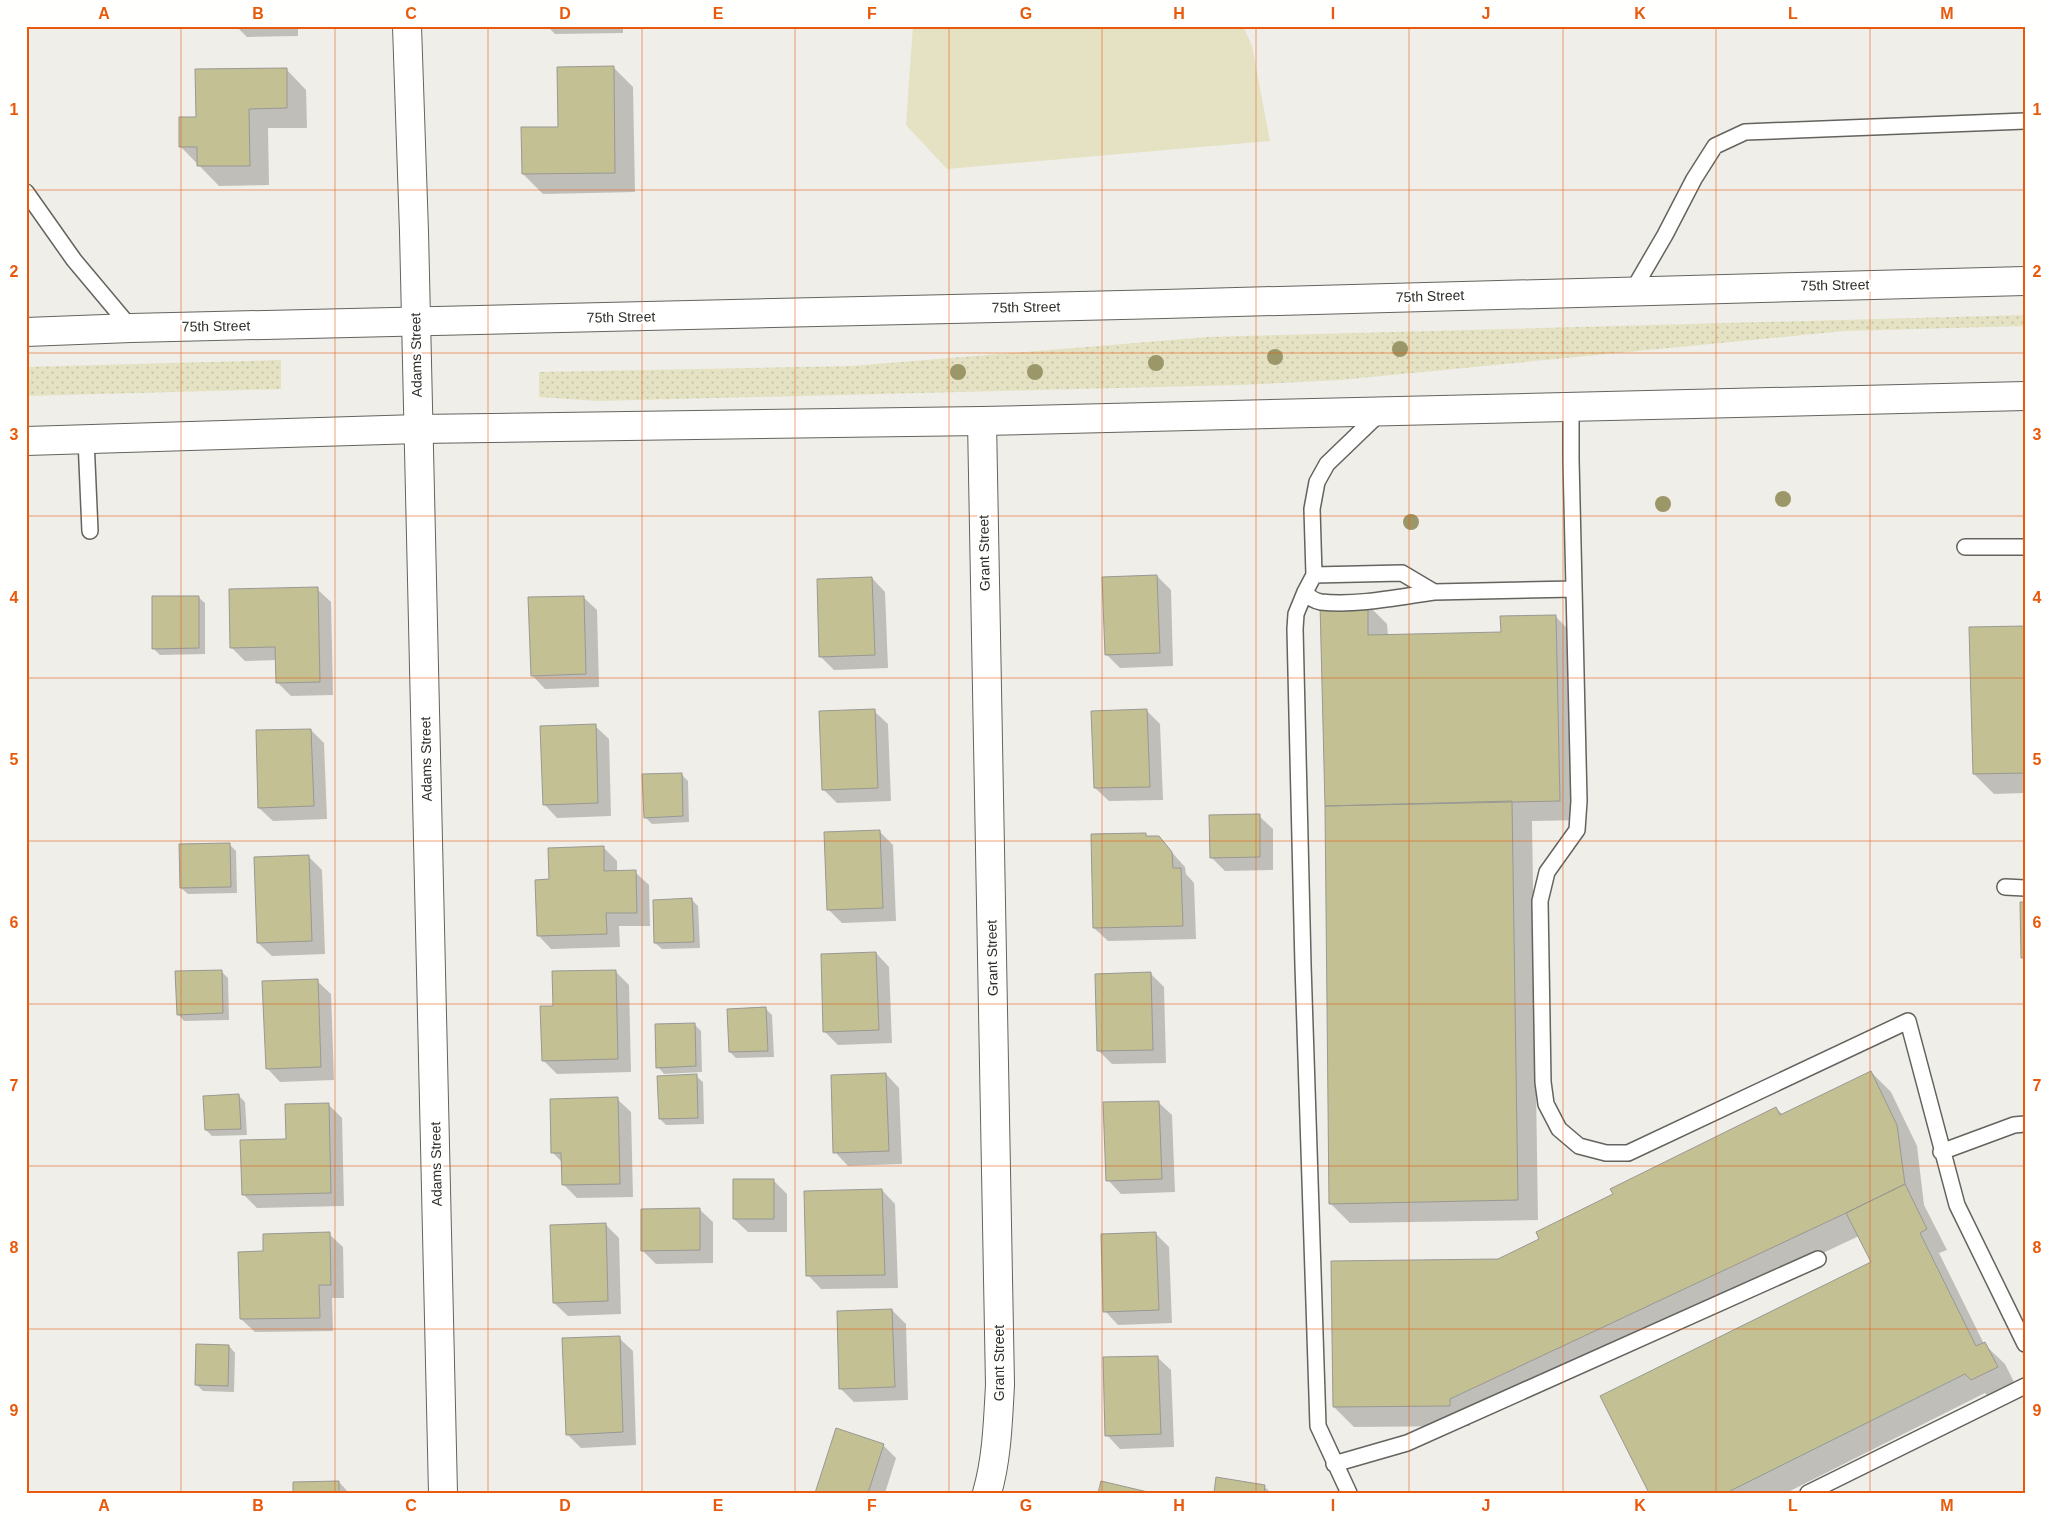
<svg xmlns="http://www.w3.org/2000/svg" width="2051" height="1519" font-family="Arial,sans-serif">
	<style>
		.grass { fill: url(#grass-dots) }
		.pitch { fill: #e4e2c3 }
		.shadow { fill: #0003 }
		.building { fill: #c3c094; stroke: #999893 }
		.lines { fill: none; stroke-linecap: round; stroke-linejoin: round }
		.service-casing { stroke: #64635e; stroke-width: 18 }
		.minor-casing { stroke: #64635e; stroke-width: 30 }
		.secondary-casing { stroke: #64635e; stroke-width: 30 }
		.service { stroke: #fff; stroke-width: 15 }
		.minor { stroke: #fff; stroke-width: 28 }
		.secondary { stroke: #fff; stroke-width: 28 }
		.tree { fill: #9b9769 }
		.grid { fill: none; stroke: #e8590c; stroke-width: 1; stroke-opacity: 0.55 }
		.labels { text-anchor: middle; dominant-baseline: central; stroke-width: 4.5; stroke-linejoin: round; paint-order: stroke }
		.street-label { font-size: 14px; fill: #2f2e2c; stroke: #fffffe }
		.neatline { fill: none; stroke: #e8590c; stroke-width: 2 }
		.grid-label { font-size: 16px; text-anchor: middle; font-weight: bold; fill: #e8590c }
	</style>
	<defs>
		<pattern id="grass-dots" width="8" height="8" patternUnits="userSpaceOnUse" patternTransform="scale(1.25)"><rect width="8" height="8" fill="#e4e2c3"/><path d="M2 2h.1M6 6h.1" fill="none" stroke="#c4c2a8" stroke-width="1.8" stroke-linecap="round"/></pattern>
	</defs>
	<rect width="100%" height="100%" fill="#efeee8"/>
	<path class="grass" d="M2025 315V326L1844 331 1340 380 1241 385 598 401 539 397V372L852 366 1208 337Z
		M281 360V389L26 396V367Z"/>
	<path class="pitch" d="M913 26H1243L1252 46 1270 141 947 169 906 125Z"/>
	<path class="shadow" d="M236 26H298V36L247 37Z
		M547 26H623V33L555 34Z
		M613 67 633 87 635 192 543 194 523 174 559 128Z
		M286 69 306 90 307 128H268L269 185 219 186 181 147 197 118Z
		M1157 576 1171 590 1173 666 1120 668 1106 654Z
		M872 578 885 592 888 668 834 670 821 657Z
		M317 589 331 602 333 695 291 696 278 683 277 660 245 661 231 647Z
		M198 597 205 603V654L160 655 153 648Z
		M583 597 597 610 599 687 545 689 532 675Z
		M1367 604 1387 624 1388 636 1502 633 1555 616 1575 636 1580 820 1532 821 1538 1220 1350 1223 1330 1203Z
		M2025 627V793L1994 794 1974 774Z
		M1146 710 1160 724 1163 800 1109 801 1095 788Z
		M874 711 888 724 891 801 837 803 823 789Z
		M595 726 609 739 611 816 557 818 544 804Z
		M311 730 324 743 327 819 273 821 259 808Z
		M681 774 688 781 689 822 652 824 645 817Z
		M1259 816 1273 829V870L1225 871 1211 857Z
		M879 831 893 845 896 921 842 923 829 910Z
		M1145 834 1148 837H1158L1185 867 1186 874 1194 883 1196 939 1108 941 1094 928Z
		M229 844 236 851 237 893 188 894 181 888Z
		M603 847 617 861V872H635L649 885 650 926H619L620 947 551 949 538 935 550 880Z
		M308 856 322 870 325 954 272 956 258 943Z
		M692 900 698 906 700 948 662 949 655 943Z
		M876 953 889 967 892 1043 838 1045 824 1031Z
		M221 971 228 978 229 1020 184 1021 178 1014Z
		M615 971 629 985 631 1072 557 1074 543 1060 554 1007Z
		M1150 973 1164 987 1166 1063 1112 1064 1099 1051Z
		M317 981 331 994 334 1080 280 1082 267 1068Z
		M766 1009 772 1015 774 1057 736 1058 730 1052Z
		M694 1024 701 1031 702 1072 664 1074 658 1067Z
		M1871 1072 1891 1092 1917 1146 1924 1205 1947 1250 1939 1253 1984 1344 2005 1364 2017 1388 1992 1400 1985 1393 1786 1493H1651L1872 1262 1859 1236 1470 1419V1426L1354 1427 1334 1407 1498 1260 1541 1239 1614 1194 1776 1108 1783 1115Z
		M886 1074 899 1088 902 1164 848 1166 835 1152Z
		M696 1076 703 1082 704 1124 666 1125 660 1119Z
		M239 1096 245 1102 247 1135 212 1136 206 1130Z
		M617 1099 631 1112 633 1197 577 1198 564 1185 563 1163 552 1152Z
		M1158 1102 1172 1115 1175 1192 1121 1194 1108 1180Z
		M328 1104 342 1118 344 1206 257 1208 244 1195 287 1140Z
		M773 1180 787 1194V1232H748L734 1219Z
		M882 1190 895 1204 898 1288 821 1289 808 1275Z
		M699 1209 713 1222V1263L656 1264 643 1251Z
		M605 1224 619 1238 621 1314 568 1316 554 1303Z
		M329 1234 343 1247 344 1298H332L333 1331 255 1332 241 1319 264 1252Z
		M1156 1234 1169 1247 1172 1323 1118 1325 1105 1311Z
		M892 1310 906 1324 908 1400 854 1402 841 1389Z
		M619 1338 633 1351 636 1445 581 1448 567 1434Z
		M229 1346 235 1353 234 1392 203 1391 196 1384Z
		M1157 1357 1171 1370 1174 1447 1120 1449 1107 1435Z
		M883 1445 896 1458 885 1493H816Z
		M339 1482 349 1493H295Z
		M1264 1486 1271 1493H1215Z"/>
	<path class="building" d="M614 66 615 173 522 174 521 127H558L557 67Z
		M287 68V108L249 109 250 166H197V147H179V117H196L195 69Z
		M1157 575 1160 653 1105 655 1102 577Z
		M872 577 875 655 819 657 817 579Z
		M318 587 320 682 276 683 275 647 230 648 229 589Z
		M152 596H199V648L152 649Z
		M584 596 586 674 531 676 528 597Z
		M1368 602V635L1501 632 1500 616 1556 615 1560 801 1325 806 1320 604Z
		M2025 626V773L1973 774 1969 627Z
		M875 709 878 788 822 790 819 711Z
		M1147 709 1150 787 1094 788 1091 711Z
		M596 724 598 803 543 805 540 726Z
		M311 729 314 806 258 808 256 730Z
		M682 773 683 816 644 818 642 774Z
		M1512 801 1518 1200 1329 1204 1325 806Z
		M1260 814V857L1210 858 1209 815Z
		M880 830 883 908 827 910 824 832Z
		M1146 833V836H1159L1172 852 1173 868H1181L1183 926 1093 928 1091 834Z
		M230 843 231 887 180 888 179 844Z
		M604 846V871L636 870 637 913H606L607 934 537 936 535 880 549 879 548 848Z
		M309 855 312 941 257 943 254 857Z
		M692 898 694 942 654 943 653 900Z
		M2020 902H2025V958H2021Z
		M876 952 879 1030 823 1032 821 954Z
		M222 970 223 1013 177 1015 175 971Z
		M616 970 618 1059 542 1061 540 1006H553L552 971Z
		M1151 972 1153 1050 1097 1051 1095 974Z
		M318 979 321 1067 266 1069 262 981Z
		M766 1007 768 1051 729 1052 727 1009Z
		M695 1023 696 1066 656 1068 655 1024Z
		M1871 1071 1897 1125 1905 1184 1846 1213 1450 1399V1406L1333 1407 1331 1261 1498 1259 1539 1239 1536 1232 1613 1194 1610 1189 1776 1107 1780 1115Z
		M886 1073 889 1151 833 1153 831 1075Z
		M697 1074 698 1118 659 1119 657 1076Z
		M239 1094 241 1129 205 1130 203 1096Z
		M618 1097 620 1184 562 1185 561 1153H551L550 1099Z
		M1159 1101 1162 1179 1106 1181 1103 1102Z
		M329 1103 331 1193 242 1195 240 1140 286 1139 285 1104Z
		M733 1179H774V1219H733Z
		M1905 1184 1927 1229 1920 1233 1976 1346 1985 1342 1998 1367 1971 1380 1965 1374 1726 1493H1649L1600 1396 1871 1262 1846 1213Z
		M882 1189 885 1275 806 1276 804 1191Z
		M700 1208V1250L641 1251V1209Z
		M606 1223 608 1301 553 1303 550 1225Z
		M330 1232 331 1285H319L320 1318 240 1319 238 1252 263 1251V1234Z
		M1156 1232 1159 1310 1103 1312 1101 1234Z
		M892 1309 895 1387 839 1389 837 1311Z
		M620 1336 623 1432 566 1435 562 1338Z
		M196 1344 229 1345 228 1386 195 1385Z
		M1158 1356 1161 1434 1105 1436 1103 1357Z
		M836 1428 884 1444 868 1493H815Z
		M1216 1477 1265 1485 1264 1493H1214Z
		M339 1481V1493H293V1482Z
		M1101 1481 1152 1493H1098Z"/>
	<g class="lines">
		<defs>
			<path id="service" d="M26 192 74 260 131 328
				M1633 290 1665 235 1694 179 1715 146 1745 132 2025 121
				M1571 406V460L1579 801 1577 830 1547 872 1540 901 1543 1082 1546 1104 1559 1129 1579 1146 1606 1153H1628L1908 1021 1957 1205 2025 1344
				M86 439 90 531
				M1965 547H2025
				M1314 575 1402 573 1434 592 1574 589
				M1305 592C1309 597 1314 601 1321 602 1356 606 1399 597 1434 592
				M2005 887 2025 888
				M1941 1152 2014 1125 2025 1124
				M1334 1464 1407 1443 1818 1259
				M1349 1493 1318 1426 1303 965 1295 629 1296 614 1305 592 1314 575 1312 509 1317 482 1327 464 1381 412
				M1808 1493 2025 1386"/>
			<path id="minor" d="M407 26 414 232 443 1493
				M982 421 1000 1385C998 1420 997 1459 987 1493"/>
			<path id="secondary" d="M26 332 131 328 1164 304 2025 281
				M26 441 418 429 982 421 2025 396"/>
		</defs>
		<use href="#service" class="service-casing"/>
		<use href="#minor" class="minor-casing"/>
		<use href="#secondary" class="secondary-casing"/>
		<use href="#service" class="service"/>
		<use href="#minor" class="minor"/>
		<use href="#secondary" class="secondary"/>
	</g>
	<g class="tree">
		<circle cx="1400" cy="349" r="8"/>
		<circle cx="1275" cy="357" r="8"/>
		<circle cx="1156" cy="363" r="8"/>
		<circle cx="958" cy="372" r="8"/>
		<circle cx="1035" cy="372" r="8"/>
		<circle cx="1783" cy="499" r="8"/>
		<circle cx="1663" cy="504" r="8"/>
		<circle cx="1411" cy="522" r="8"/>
	</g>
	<path class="grid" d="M181 26V1493M335 26V1493M488 26V1493M642 26V1493M795 26V1493M949 26V1493M1102 26V1493M1256 26V1493M1409 26V1493M1563 26V1493M1716 26V1493M1870 26V1493M26 190H2025M26 353H2025M26 516H2025M26 678H2025M26 841H2025M26 1004H2025M26 1166H2025M26 1329H2025"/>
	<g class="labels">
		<g class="street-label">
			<text transform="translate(1835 285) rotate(-1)">75th Street</text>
			<text transform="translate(1430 296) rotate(-2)">75th Street</text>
			<text transform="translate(1026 307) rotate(-1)">75th Street</text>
			<text transform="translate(621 317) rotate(-1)">75th Street</text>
			<text transform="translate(216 326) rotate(-1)">75th Street</text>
			<text transform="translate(416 355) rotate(-91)">Adams Street</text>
			<text transform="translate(984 553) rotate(-91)">Grant Street</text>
			<text transform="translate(426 759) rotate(-91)">Adams Street</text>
			<text transform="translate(992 958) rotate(-91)">Grant Street</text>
			<text transform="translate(436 1164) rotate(-91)">Adams Street</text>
			<text transform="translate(999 1363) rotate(-90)">Grant Street</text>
		</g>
	</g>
	<rect width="2051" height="1519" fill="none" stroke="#fffffe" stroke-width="55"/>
	<rect x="28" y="28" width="1996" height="1464" class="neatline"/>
	<g class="grid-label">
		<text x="104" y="19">A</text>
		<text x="258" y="19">B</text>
		<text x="411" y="19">C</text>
		<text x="565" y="19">D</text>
		<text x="718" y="19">E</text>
		<text x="872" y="19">F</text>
		<text x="1026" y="19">G</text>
		<text x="1179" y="19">H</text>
		<text x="1333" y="19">I</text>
		<text x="1486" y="19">J</text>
		<text x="1640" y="19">K</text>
		<text x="1793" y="19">L</text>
		<text x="1947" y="19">M</text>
		<text x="14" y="115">1</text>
		<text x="2037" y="115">1</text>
		<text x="14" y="277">2</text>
		<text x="2037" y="277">2</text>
		<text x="14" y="440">3</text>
		<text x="2037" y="440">3</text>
		<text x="14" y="603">4</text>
		<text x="2037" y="603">4</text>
		<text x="14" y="765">5</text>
		<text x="2037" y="765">5</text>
		<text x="14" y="928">6</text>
		<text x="2037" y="928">6</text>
		<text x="14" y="1091">7</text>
		<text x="2037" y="1091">7</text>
		<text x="14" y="1253">8</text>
		<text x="2037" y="1253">8</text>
		<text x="14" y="1416">9</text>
		<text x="2037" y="1416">9</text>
		<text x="104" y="1511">A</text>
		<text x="258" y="1511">B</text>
		<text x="411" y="1511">C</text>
		<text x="565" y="1511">D</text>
		<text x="718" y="1511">E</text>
		<text x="872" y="1511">F</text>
		<text x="1026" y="1511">G</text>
		<text x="1179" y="1511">H</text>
		<text x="1333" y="1511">I</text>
		<text x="1486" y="1511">J</text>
		<text x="1640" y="1511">K</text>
		<text x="1793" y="1511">L</text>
		<text x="1947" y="1511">M</text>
	</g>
</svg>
